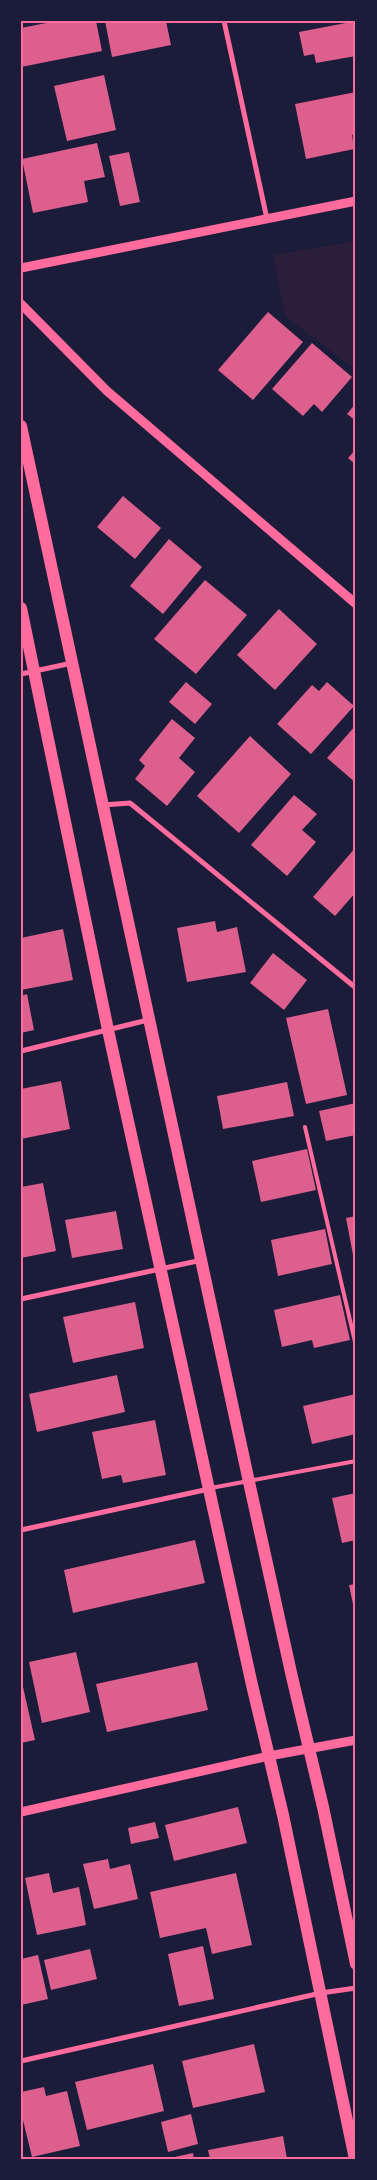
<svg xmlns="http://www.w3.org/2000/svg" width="377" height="2180" font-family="'Alegreya Sans',sans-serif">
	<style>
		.green { fill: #2a1e3b }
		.building { fill: #dd5f8e }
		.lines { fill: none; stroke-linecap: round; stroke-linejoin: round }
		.service { stroke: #ff6b9d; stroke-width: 4 }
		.minor { stroke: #ff6b9d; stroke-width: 5 }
		.tertiary { stroke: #ff6b9d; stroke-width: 9 }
		.primary { stroke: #ff6b9d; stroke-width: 12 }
		.neatline { fill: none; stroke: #ff6b9d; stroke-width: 2 }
	</style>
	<rect width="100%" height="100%" fill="#1b1b3a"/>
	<path class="green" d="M356 241V370L285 316 273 255Z"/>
	<path class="building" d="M56 21H96L102 51 21 67V28Z
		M105 21H166L171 45 112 57Z
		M356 21V56L316 63 314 54 304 56 299 32Z
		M104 75 116 130 67 141 54 86Z
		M356 92V134L352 135 354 149 306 159 295 104Z
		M97 143 105 177 84 181 88 202 33 213 22 159Z
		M129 152 140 202 120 206 109 156Z
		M268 312 303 342 253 400 218 370Z
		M312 343 352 377 322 412 314 404 303 416 272 389Z
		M356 403V421L347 414Z
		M356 449V465L348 458Z
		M123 496 161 528 135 559 97 527Z
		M169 539 202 567 163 614 130 586Z
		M205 580 247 615 196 674 154 639Z
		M279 609 317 644 275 690 237 655Z
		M186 682 212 704 195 724 169 702Z
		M327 682 354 706 311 754 277 724 312 685 319 691Z
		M172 719 195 738 179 758 195 772 167 806 135 779 145 766 139 760Z
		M356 725V783L327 758Z
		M250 736 291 774 239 833 197 796Z
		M294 795 317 814 302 830 316 842 287 876 251 845Z
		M356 847V892L335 916 313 897Z
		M215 921 217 932 237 927 246 972 187 982 177 928Z
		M63 929 73 980 21 990V938Z
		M273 953 307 980 284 1010 250 983Z
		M27 994 34 1030 21 1033V996Z
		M328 1009 347 1095 306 1104 286 1018Z
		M61 1081 70 1129 21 1139V1089Z
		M287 1082 294 1116 223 1129 217 1096Z
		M356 1103V1135L326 1141 319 1111Z
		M307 1149 316 1190 261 1202 252 1161Z
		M43 1183 56 1251 21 1258V1187Z
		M116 1211 123 1249 72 1258 65 1220Z
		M356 1216V1255H353L346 1218Z
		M325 1229 332 1264 278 1276 271 1240Z
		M340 1295 350 1340 314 1348 312 1340 282 1347 274 1310Z
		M135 1302 144 1348 73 1363 63 1317Z
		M117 1375 125 1412 37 1432 29 1394Z
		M356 1394V1434L312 1444 303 1406Z
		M155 1420 166 1475 123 1483 121 1475 102 1479 92 1432Z
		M356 1493V1540L342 1543 332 1498Z
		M195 1540 205 1583 73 1613 64 1570Z
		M356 1584V1614H355L349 1585Z
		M76 1652 90 1712 42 1723 29 1662Z
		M197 1662 208 1710 107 1732 96 1684Z
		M21 1678 35 1740 21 1743Z
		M238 1807 247 1843 174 1861 165 1825Z
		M155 1822 159 1838 131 1844 128 1828Z
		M108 1859 110 1869 130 1864 138 1899 94 1909 83 1864Z
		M49 1873 53 1893 79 1887 86 1925 37 1935 25 1878Z
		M236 1873 252 1945 212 1954 206 1928 160 1938 150 1892Z
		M203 1946 214 1999 179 2006 168 1954Z
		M90 1949 97 1979 51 1990 44 1960Z
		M38 1955 48 1999 21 2005V1959Z
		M254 2044 265 2092 193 2108 182 2061Z
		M153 2064 164 2111 87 2130 75 2082Z
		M44 2087 46 2096 67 2091 80 2146 32 2157 21 2112V2092Z
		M191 2114 198 2144 168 2152 161 2122Z
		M283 2136 287 2159H210L208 2150Z
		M193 2153 194 2159H170V2158Z"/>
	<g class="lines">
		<path class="service" d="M305 1127 356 1346
			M211 1488 356 1461"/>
		<path class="minor" d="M224 21 267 219
			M21 674 72 663
			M103 805 130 803 356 988
			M21 1051 148 1020
			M21 1299 202 1260
			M21 1530 209 1489
			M21 2061 321 1993 356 1988"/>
		<path class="tertiary" d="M21 268 356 201
			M21 304 107 391 356 604
			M21 1812 269 1756 356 1740"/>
		<path class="primary" d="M21 426 249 1482 292 1677 323 1807 356 1964
			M21 608 108 1030 252 1685 283 1815 355 2159"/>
	</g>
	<rect width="377" height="2180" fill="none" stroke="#1b1b3a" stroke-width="45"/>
	<rect x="22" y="22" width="332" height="2136" class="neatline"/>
</svg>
